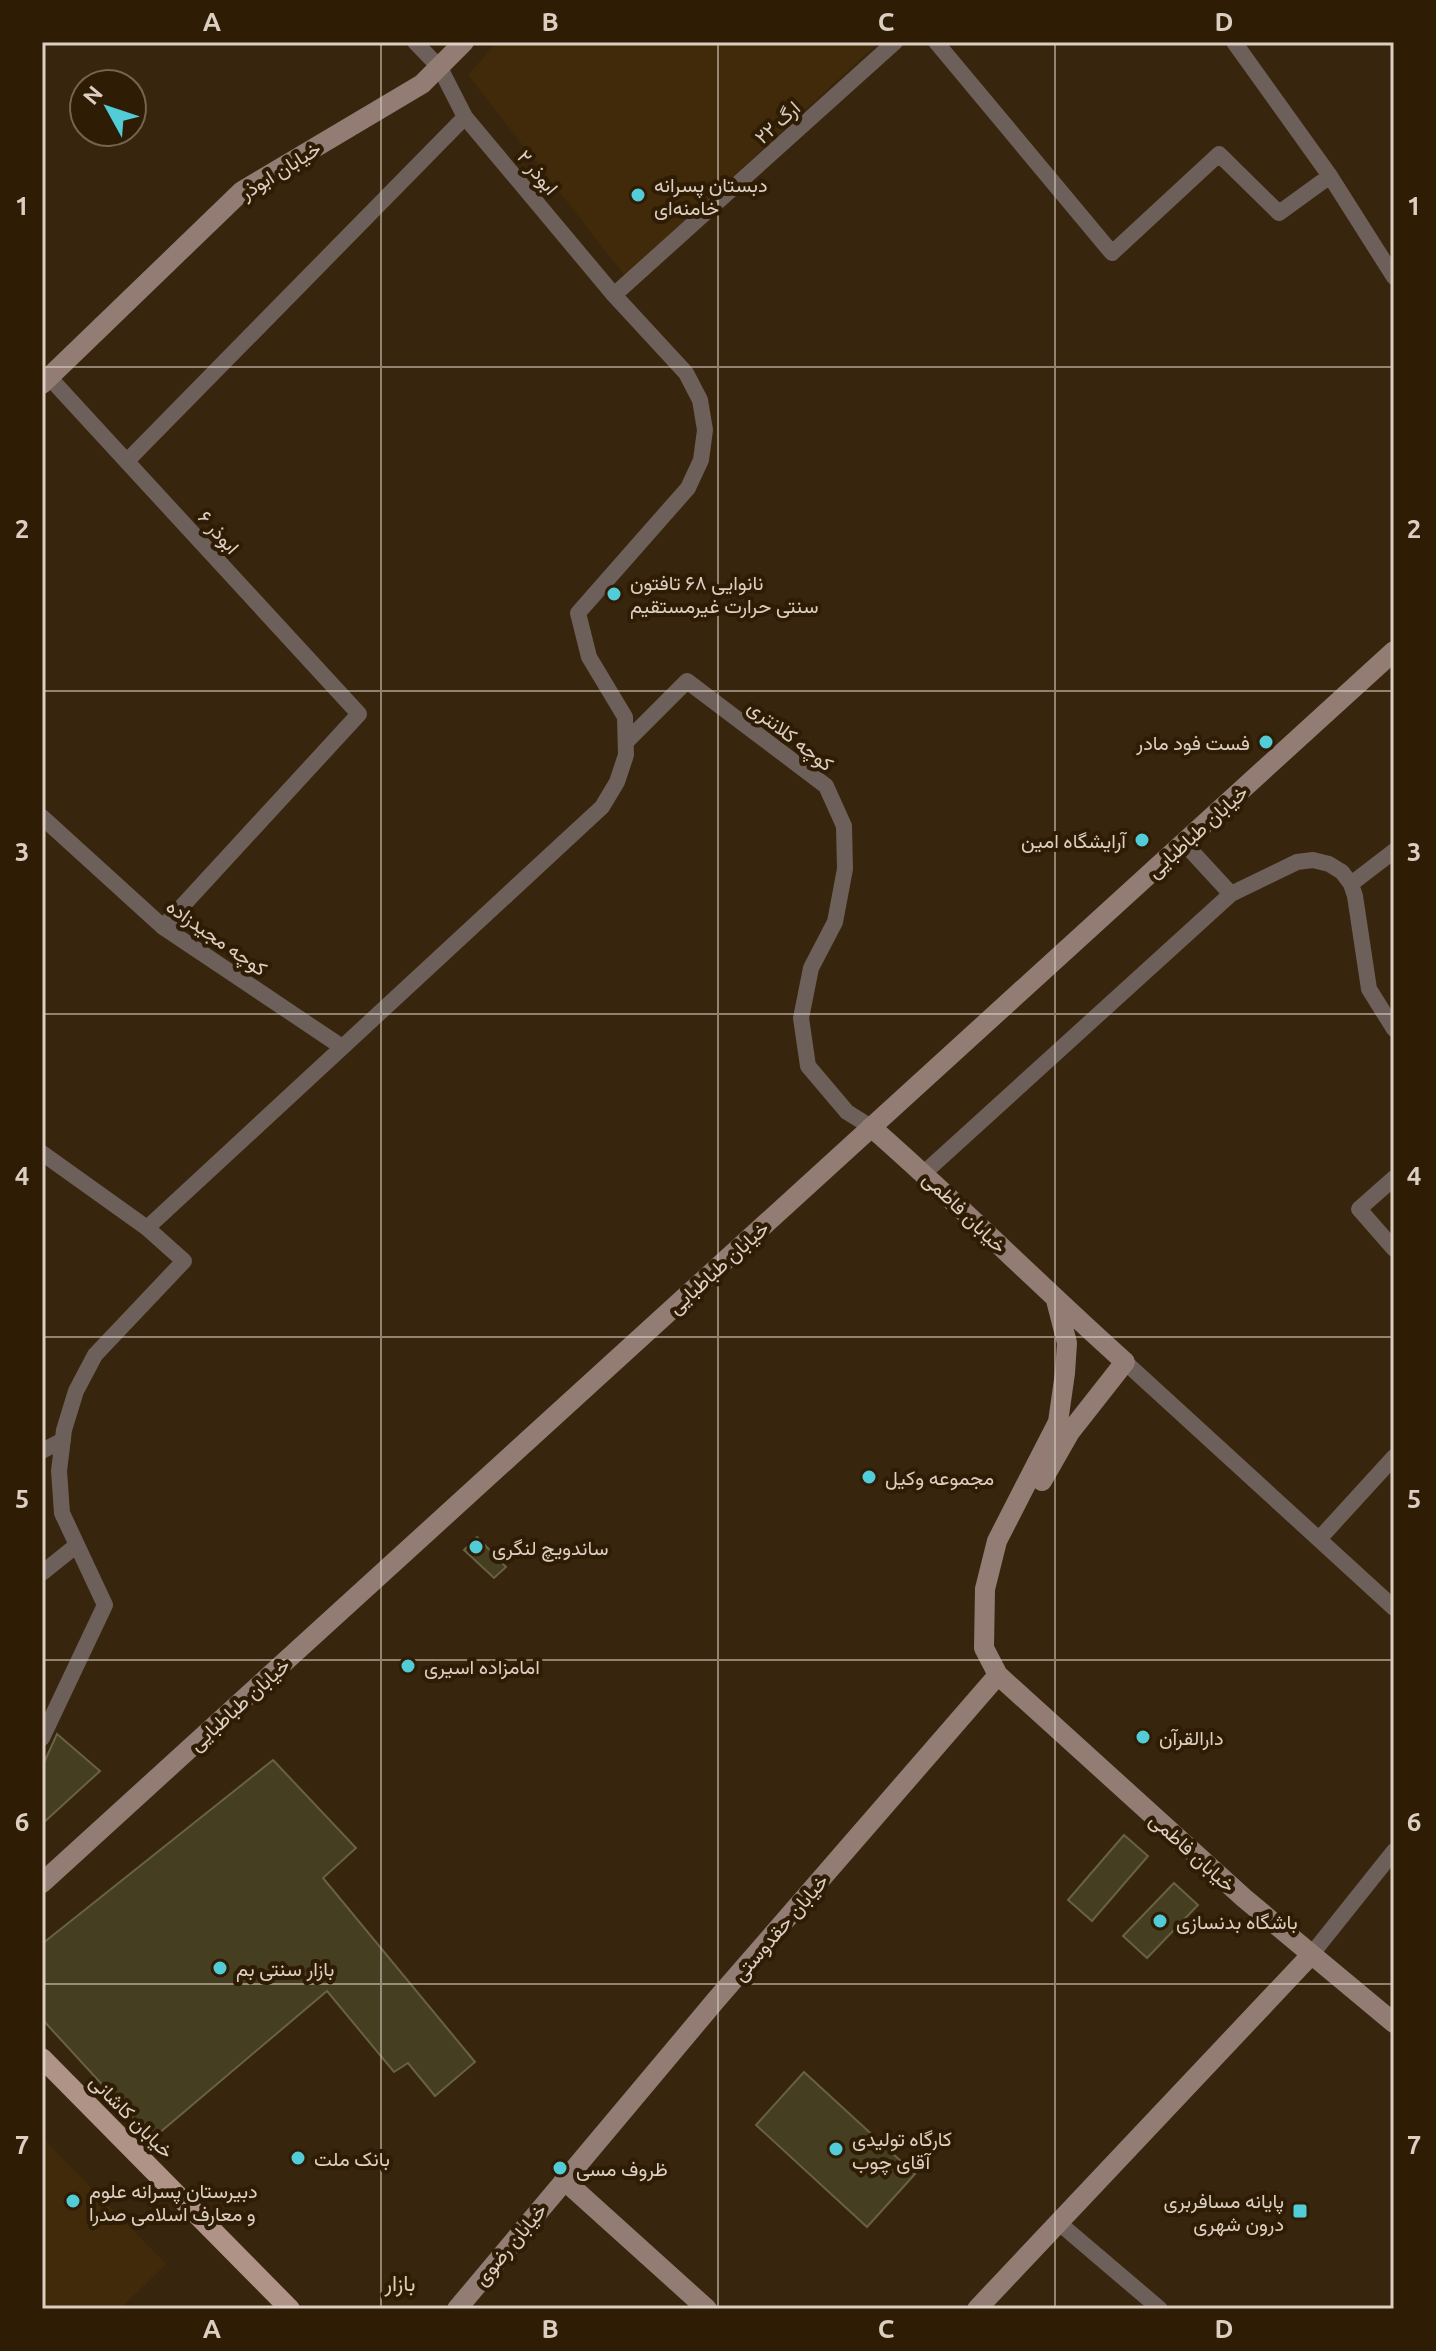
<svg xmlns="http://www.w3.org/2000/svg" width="1436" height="2351" font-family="Ubuntu,Vazirmatn,sans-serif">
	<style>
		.built { fill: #412a0a }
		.building { fill: #453e21; stroke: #686143; stroke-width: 2 }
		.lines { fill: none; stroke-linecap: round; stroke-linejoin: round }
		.street { stroke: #6d5f59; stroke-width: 16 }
		.secondary { stroke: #937c73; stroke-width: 20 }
		.primary { stroke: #b09387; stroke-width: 20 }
		.grid { fill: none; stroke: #dccfc2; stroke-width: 2; stroke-opacity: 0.55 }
		.poi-dot { fill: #52ccd6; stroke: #2e1c04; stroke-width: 3 }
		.labels { text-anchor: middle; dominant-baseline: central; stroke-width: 8; stroke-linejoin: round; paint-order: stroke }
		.street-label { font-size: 20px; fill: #dccfc2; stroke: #2e1c04 }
		.poi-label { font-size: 20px; fill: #dccfc2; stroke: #2e1c04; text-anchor: start }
		.neighbourhood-label { font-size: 22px; fill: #e2caae; stroke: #2e1c04 }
		.neatline { fill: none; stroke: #dccfc2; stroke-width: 3 }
		.grid-label { font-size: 26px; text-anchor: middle; font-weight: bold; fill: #dccfc2 }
	</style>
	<rect width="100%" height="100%" fill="#38250d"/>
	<path class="built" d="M497 42H879L625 276 468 75Z
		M42 2137 166 2264 120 2309H42Z"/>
	<path class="building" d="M477 1537 506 1567 494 1578 464 1550Z
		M57 1734 100 1771 42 1824V1767Z
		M273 1760 356 1848 323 1878 475 2062 435 2096 408 2063 394 2072 327 1991 152 2139 42 2019V1944Z
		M1124 1835 1148 1856 1092 1921 1068 1900Z
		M1174 1883 1198 1905 1147 1958 1123 1936Z
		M804 2072 915 2174 867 2227 756 2125Z"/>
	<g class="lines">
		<path class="street" d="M936 42 1112 253 1219 154 1279 213 1330 176
			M1234 42 1330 176 1394 277
			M614 295 895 42
			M49 377 359 714 163 927
			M127 461 465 117
			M627 741 687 681 826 786 844 826 845 869 835 922 811 968 801 1018 808 1066 847 1112 871 1127
			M42 817 163 927 342 1047
			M1184 843 1231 894
			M1351 884 1394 851
			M42 1153 147 1228
			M924 1173 1231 894 1297 862 1313 860 1329 864 1342 872 1351 884 1355 896 1369 989 1394 1029
			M1394 1178 1359 1209 1394 1249
			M1125 1362 1394 1608
			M42 1451 63 1440
			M1320 1538 1394 1457
			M42 1573 77 1545
			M42 1738 105 1605 62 1513 59 1471 64 1430 76 1391 95 1355 184 1261 147 1228 602 807 617 782 626 755 625 717 589 657 578 613 688 488 701 460 705 430 700 400 686 373 614 295 465 117 440 68 415 42
			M1311 1955 1394 1851
			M1059 2223 1160 2309"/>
		<path class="secondary" d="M42 384 242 191 422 84 464 42
			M871 1127C958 1203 1039 1285 1125 1362L1070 1432 1042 1481
			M1056 1300 1067 1343 1065 1373 1058 1422 997 1541 985 1589 984 1648 998 1675 1244 1898 1394 2023
			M42 1883 1394 651
			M564 2180 707 2309
			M457 2309 716 2000 998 1675
			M977 2309 1311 1955"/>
		<path class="primary" d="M42 2058 290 2309"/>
	</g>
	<path class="grid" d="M381 42V2309M718 42V2309M1055 42V2309M42 367H1394M42 691H1394M42 1014H1394M42 1337H1394M42 1660H1394M42 1984H1394"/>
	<g class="poi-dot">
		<circle cx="638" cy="195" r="8"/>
		<circle cx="614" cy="594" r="8"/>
		<circle cx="1266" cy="742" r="8"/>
		<circle cx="1142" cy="840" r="8"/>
		<circle cx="869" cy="1477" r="8"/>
		<circle cx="476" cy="1547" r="8"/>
		<circle cx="408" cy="1666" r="8"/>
		<circle cx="1143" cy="1737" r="8"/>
		<circle cx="1160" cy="1921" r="8"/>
		<circle cx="220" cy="1968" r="8"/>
		<circle cx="836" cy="2149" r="8"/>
		<circle cx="298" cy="2158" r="8"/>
		<circle cx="560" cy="2168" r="8"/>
		<circle cx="73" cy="2201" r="8"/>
		<rect x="1292" y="2203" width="16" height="16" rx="4"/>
	</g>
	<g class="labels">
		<g class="street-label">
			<text transform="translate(777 122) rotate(-42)">ارگ ۲۲</text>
			<text transform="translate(280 170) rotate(-32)">خیابان ابوذر</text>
			<text transform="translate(538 172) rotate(50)">ابوذر ۲</text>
			<text transform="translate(219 532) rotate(48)">ابوذر ۶</text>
			<text transform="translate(791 735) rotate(38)">کوچه کلانتری</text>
			<text transform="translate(1197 831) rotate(-42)">خیابان طباطبایی</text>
			<text transform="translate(217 937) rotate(35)">کوچه مجیدزاده</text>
			<text transform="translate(965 1212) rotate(44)">خیابان فاطمی</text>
			<text transform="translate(718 1267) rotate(-42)">خیابان طباطبایی</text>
			<text transform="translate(239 1704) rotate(-42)">خیابان طباطبایی</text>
			<text transform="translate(1193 1852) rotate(42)">خیابان فاطمی</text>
			<text transform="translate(780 1927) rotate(-49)">خیابان حقدوستی</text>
			<text transform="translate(132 2116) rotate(45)">خیابان کاشانی</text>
			<text transform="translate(510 2244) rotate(-50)">خیابان رضوی</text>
		</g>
		<g class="poi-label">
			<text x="654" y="184">دبستان پسرانه<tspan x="654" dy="23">خامنه‌ای</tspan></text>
			<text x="630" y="582">نانوایی ۶۸ تافتون<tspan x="630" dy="23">سنتی حرارت غیرمستقیم</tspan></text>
			<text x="1250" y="742" text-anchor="end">فست فود مادر</text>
			<text x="1126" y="840" text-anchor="end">آرایشگاه امین</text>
			<text x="885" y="1477">مجموعه وکیل</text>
			<text x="492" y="1547">ساندویچ لنگری</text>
			<text x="424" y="1666">امامزاده اسیری</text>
			<text x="1159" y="1737">دارالقرآن</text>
			<text x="1176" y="1921">باشگاه بدنسازی</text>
			<text x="236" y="1968">بازار سنتی بم</text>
			<text x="852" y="2138">کارگاه تولیدی<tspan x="852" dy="23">آقای چوب</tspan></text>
			<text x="314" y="2158">بانک ملت</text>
			<text x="576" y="2168">ظروف مسی</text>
			<text x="89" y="2190">دبیرستان پسرانه علوم<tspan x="89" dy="23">و معارف اسلامی صدرا</tspan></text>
			<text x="1284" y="2200" text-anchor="end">پایانه مسافربری<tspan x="1284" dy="23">درون شهری</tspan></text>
		</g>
		<g class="neighbourhood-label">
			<text x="400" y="2282">بازار</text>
		</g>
	</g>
	<rect width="1436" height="2351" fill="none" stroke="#2e1c04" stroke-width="88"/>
	<g transform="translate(108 108) rotate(310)"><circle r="38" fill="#2e1c04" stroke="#746450" stroke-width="2"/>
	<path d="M0-6L14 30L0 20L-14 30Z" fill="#52ccd6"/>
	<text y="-12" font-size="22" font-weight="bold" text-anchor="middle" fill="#dccfc2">N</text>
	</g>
	<rect x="44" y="44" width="1348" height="2263" class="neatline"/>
	<g class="grid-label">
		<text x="212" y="31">A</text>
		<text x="550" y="31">B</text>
		<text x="886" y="31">C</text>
		<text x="1224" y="31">D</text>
		<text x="22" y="215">1</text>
		<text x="1414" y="215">1</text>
		<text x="22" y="538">2</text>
		<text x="1414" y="538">2</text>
		<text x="22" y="861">3</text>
		<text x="1414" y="861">3</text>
		<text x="22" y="1185">4</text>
		<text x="1414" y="1185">4</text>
		<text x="22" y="1508">5</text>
		<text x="1414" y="1508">5</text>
		<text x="22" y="1831">6</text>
		<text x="1414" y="1831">6</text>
		<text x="22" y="2154">7</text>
		<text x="1414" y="2154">7</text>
		<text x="212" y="2338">A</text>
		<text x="550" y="2338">B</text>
		<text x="886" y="2338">C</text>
		<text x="1224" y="2338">D</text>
	</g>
</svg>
